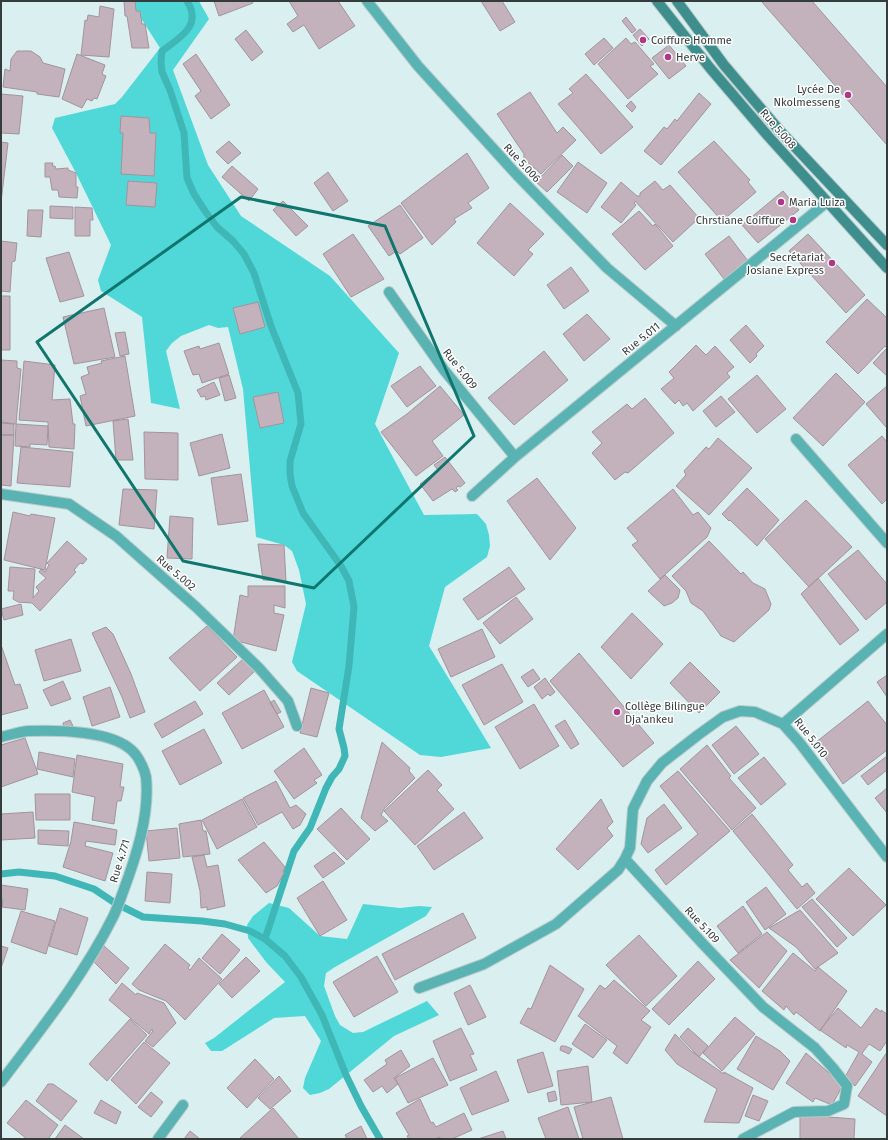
<svg xmlns="http://www.w3.org/2000/svg" width="888" height="1140" font-family="'Fira Sans',sans-serif">
	<style>
		.green { fill: #50d8d9 }
		.lines { fill: none; stroke-linecap: round; stroke-linejoin: round }
		.stream { stroke: #40b7b7; stroke-width: 7 }
		.building { fill: #c3b2bb; stroke: #a3939c }
		.minor-casing { stroke: #b9cbcb; stroke-width: 12 }
		.secondary-casing { stroke: #b9cbcb; stroke-width: 12 }
		.minor { stroke: #5ab3b3; stroke-width: 10 }
		.secondary { stroke: #3e8e8e; stroke-width: 10 }
		.marked { fill: none; stroke: #0f766e; stroke-width: 3; stroke-linejoin: round }
		.poi-dot { fill: #b03688; stroke: #fff; stroke-width: 1.5 }
		.labels { text-anchor: middle; dominant-baseline: central; stroke-width: 3; stroke-linejoin: round; paint-order: stroke }
		.poi-label { font-size: 11px; fill: #343c3c; stroke: #fff; text-anchor: start }
		.street-label { font-size: 11px; fill: #343c3c; stroke: #fff }
	</style>
	<rect width="100%" height="100%" fill="#daefef"/>
	<path class="green" d="M130 1H199L209 19 173 70 208 165 241 216 330 276 399 353 375 424 424 515 477 514 486 524 489 535 490 546 487 557 445 587 429 646 491 748 441 757 420 755 297 671 292 662 306 604 299 570 292 551 284 545 256 537 243 389 228 327 218 328 209 325 181 336 172 343 166 351 180 409 151 403 142 317 101 291 98 280 111 245 76 173 52 128 55 118 115 104 122 97 160 48Z
		M269 903 289 908 320 936 347 939 363 904 400 908 419 906 432 907 426 916 335 967 326 973 324 986 335 1016 340 1025 353 1033 363 1032 427 1001 439 1015 394 1036 329 1089 320 1093 310 1095 303 1088 305 1078 321 1041 305 1016 274 1018 222 1051H211L205 1043 214 1038 285 982 266 962 248 938 247 925 253 916Z"/>
	<g class="lines">
		<path class="stream" d="M187 1C203 26 179 38 162 51L161 62 162 72 170 90 184 133 187 178 194 194 205 211 217 227 233 241 244 254 254 273 271 326 298 393 301 424 290 461V474L292 486 303 513 341 566 349 581 354 607 349 666 339 729 344 748 345 756 339 769 332 777 326 788 310 828 294 851 265 939
			M1 874 19 872 55 876 94 889 115 903 143 917 202 921 225 924 250 931 265 939 285 956 301 977 322 1015 346 1075 361 1106 380 1139"/>
	</g>
	<path class="building" d="M124 1H135L136 11H140L142 24H145L149 48H132L127 16H125Z
		M214 1H252L253 3 219 16Z
		M289 1H338L355 26 319 49 304 25 293 32 287 24 298 16Z
		M481 1H502L515 22 500 31Z
		M761 1H812L887 87V145Z
		M100 6 114 9 109 57 81 55 85 20 87 21 88 15 99 17Z
		M626 17 636 30 632 33 622 21Z
		M640 29 649 39 642 46 633 35Z
		M246 30 263 52 252 61 235 39Z
		M604 38 613 48 594 65 585 54Z
		M626 38 631 44 635 42 654 64 650 66 658 74 628 99 598 64Z
		M669 45 686 66 669 79 652 58Z
		M17 51H31L40 57 43 63 65 69 59 97 37 94V92L3 87 5 69 10 71 11 59Z
		M77 54 105 65 102 74 106 76 97 99 94 98 92 101 87 99 82 108 62 99Z
		M196 54 230 105 211 119 195 96 201 91 183 64Z
		M586 74 633 127 601 154 558 104 573 93 569 89Z
		M530 92 557 133 563 127 576 140 541 174 524 159V154L497 114Z
		M699 93 711 104 661 165 644 151 664 127 667 129 675 119 677 121Z
		M1 94 23 96 19 134 1 133Z
		M631 101 636 107 632 112 626 106Z
		M121 116 149 118 150 133H156L154 176 121 174 123 133H120Z
		M229 141 241 153 228 164 216 152Z
		M714 141 750 180 748 182 756 192 722 221 678 172Z
		M1 142 8 143 1 202Z
		M467 153 489 188 468 203 472 208 454 219 456 222 432 245 401 203Z
		M562 155 573 166 547 192 536 182Z
		M578 162 607 183 587 213 557 192Z
		M45 163H53L52 166H55L56 169 68 168V170L76 173V187H78L77 198 59 197 58 190H52L50 177H45Z
		M232 166 258 189 249 201 222 177Z
		M328 172 348 201 333 211 314 183Z
		M128 181 157 183 155 207 126 205Z
		M655 181 663 190 670 185 699 218 673 242 635 201 634 203 636 205 621 223 601 207 621 182 637 196H640V193Z
		M783 191 799 210 758 243 742 225Z
		M283 201 308 226 296 236 273 210Z
		M510 203 544 234 528 250 533 254 514 276 477 243Z
		M400 205 423 238 400 254 397 251 389 256 368 226Z
		M50 206 73 207V219L50 218Z
		M75 207 92 208 93 220H90V236H75Z
		M28 210H43L41 237 27 236Z
		M639 211 653 226 655 224 673 246 645 270 612 234Z
		M353 234 384 279 351 297 323 254Z
		M808 234 865 295 846 313 789 251Z
		M729 236 748 261 724 279 705 254Z
		M1 241 17 243 15 261 12 262 10 292 1 291Z
		M69 252 84 296 60 302 46 258Z
		M571 267 589 291 564 309 547 285Z
		M1 296H10V350H1Z
		M867 299 887 318V376L873 363 887 348 885 346 858 374 826 342Z
		M258 302 265 327 240 334 233 308Z
		M104 308 115 357 74 364 63 317Z
		M587 314 610 339 584 361 563 334Z
		M746 325 764 346 756 354 757 356 750 363 730 340Z
		M125 332 129 354 120 356 115 333Z
		M219 343 229 374 202 383 199 374 193 375 184 351 199 346 200 349Z
		M696 345 706 355 715 346 734 367 727 373 730 377 693 411 687 403 683 406 679 400 675 404 661 389 674 378 669 372Z
		M544 351 568 380 514 425 488 398Z
		M125 356 135 416 86 426 80 396 86 394 81 377 89 374 87 367 102 363 101 361Z
		M1 360 17 361V368L21 369 16 424 1 422Z
		M24 361 55 365 52 400 70 399 73 424H75L74 449 49 447 48 422 19 420Z
		M420 366 436 386 407 407 391 386Z
		M836 373 865 402 823 446 793 418Z
		M229 375 236 398 225 401 219 378Z
		M757 375 786 409 757 433 728 399Z
		M214 382 220 395 206 400 205 396 201 397 197 390Z
		M440 386 464 415 432 441 443 456 416 476 381 432 407 414Z
		M887 386V427H886L866 404Z
		M278 392 284 423 260 428 253 397Z
		M721 396 735 412 716 427 703 411Z
		M645 398 674 433 628 473 625 472 615 480 592 453 602 443 592 432 627 404 632 409Z
		M128 419 133 460H116L113 421Z
		M1 423 14 424V435H1Z
		M16 424 48 426 47 445 30 444V447L15 446Z
		M144 432 178 433V480L145 479Z
		M222 434 230 468 199 476 190 443Z
		M1 435H14L11 486 1 485Z
		M882 436 887 442V499L882 504 848 465Z
		M718 438 752 468 709 515 676 486 686 475 684 471 706 447 709 449Z
		M21 447 73 452 70 487 17 483Z
		M445 457 465 483 460 487 458 486 456 488 458 490 455 492 452 489 433 501 420 484 438 470 434 465Z
		M241 474 248 521 218 525 211 478Z
		M537 478 576 528 550 560 507 501Z
		M747 488 779 520 757 546 730 520 729 521 722 514Z
		M123 489 157 490 154 529 119 525Z
		M673 489 693 515 698 512 711 528 707 537 660 579 632 545 638 541 627 528Z
		M806 500 852 547 809 587 765 539Z
		M13 512 30 516 31 514 55 518 45 570 4 560Z
		M170 516 193 518 192 559 167 558Z
		M67 541 87 559 83 564 80 563 74 570 76 572 40 611 32 603 18 602 13 599 14 591H8L10 567 35 569 33 598 39 591 36 587 46 578 39 572 41 569 45 572 49 565 47 563Z
		M709 541 741 574 743 572 753 583 765 589 771 604 769 610 734 642 721 636 703 611 691 603 686 591 672 576Z
		M258 544 284 545 286 581 263 580Z
		M858 550 887 584V602L866 620 828 574Z
		M509 567 525 589 478 620 463 599Z
		M665 575 680 590 678 598 672 603 664 606 648 591Z
		M818 578 859 630 840 645 801 594Z
		M248 586H285V608L274 605V613L284 615 276 651 233 640 240 595 248 597Z
		M516 597 533 619 500 644 483 623Z
		M21 604 23 615 4 620 1 609Z
		M632 613 663 644 631 679 601 647Z
		M207 626 237 657 200 691 169 658Z
		M106 627 113 634 131 674 145 712 130 718 122 697 92 633Z
		M482 629 495 657 451 677 438 649Z
		M71 639 81 671 44 681 35 650Z
		M1 645 15 685 20 684 28 708 1 715Z
		M579 653 654 743 623 767 550 681Z
		M244 658 255 671 229 695 217 683Z
		M690 662 720 692 699 713 670 683Z
		M502 664 523 702 484 725 462 685Z
		M533 669 540 679 528 687 521 677Z
		M887 675V697L877 682Z
		M545 678 555 692 550 696 548 694 542 699 534 687Z
		M63 681 71 699 51 706 43 690Z
		M110 687 120 717 92 726 83 697Z
		M311 688 329 693 317 737 300 733Z
		M264 690 284 727 242 749 222 713Z
		M274 700 281 712 277 714 270 703Z
		M195 701 203 714 162 738 154 724Z
		M868 701 887 725V750L843 784 815 743Z
		M534 704 559 746 520 769 495 727Z
		M70 720 73 726 64 728 63 723Z
		M565 720 579 744 571 749 555 726Z
		M736 726 759 754 734 774 712 745Z
		M204 729 222 763 180 785 162 751Z
		M25 738 38 774 1 787V745Z
		M382 742 410 768 409 771 415 778 384 809 381 815 388 821 375 831 361 818Z
		M707 745 731 776 729 778 756 808 732 830 680 769Z
		M304 748 322 775 314 780 317 783 294 799 274 771Z
		M39 752 75 759 73 777 37 769Z
		M77 755 123 764 120 787H124L121 801H117L114 824 92 820 95 797 72 792Z
		M887 756V770L868 785 861 776Z
		M764 757 786 784 761 805 738 778Z
		M428 770 442 785 437 790 454 809 415 845 384 811Z
		M678 771 730 831 666 885 655 870 698 834 660 786Z
		M276 781 290 808 296 805 306 814 300 825 293 829 282 812 258 825 243 798Z
		M887 788V813L875 798Z
		M35 794H70V820H36Z
		M242 799 257 827 217 849 202 820Z
		M601 799 613 822 607 828 613 836 578 870 556 849Z
		M664 804 682 828 648 853 641 844 647 818Z
		M341 808 370 839 347 860 317 829Z
		M33 812 35 838 1 840V814Z
		M464 812 483 838 434 870 417 846Z
		M752 814 793 865 788 870 802 887 807 883 815 893 797 909 733 831Z
		M201 820 203 831H206L210 854 183 857 179 824Z
		M74 822 117 830 115 845 86 841 85 846 113 853 105 881 63 867 71 841Z
		M177 828 180 858 149 861 146 831Z
		M38 830 69 831 68 846 38 844Z
		M264 842 285 867 283 871 284 873 277 886 266 893 238 860Z
		M334 852 345 863 323 878 314 866Z
		M204 855 207 867 218 865 225 906 207 910V907L201 908 200 891 192 857Z
		M849 868 886 905 853 936 816 899Z
		M147 872 172 874 170 903 145 901Z
		M323 881 347 920 320 936 297 898Z
		M1 885 28 889 25 910 2 907 3 899 1 898Z
		M766 887 786 914 765 930 746 902Z
		M812 899 847 938 837 947 802 907Z
		M743 906 762 934 738 953 717 926Z
		M60 908 88 918 77 955 49 946Z
		M800 910 838 953 815 969 796 947 769 928Z
		M21 911 55 921 46 954 11 942Z
		M463 913 476 938 395 980 382 954Z
		M767 932 787 951 759 988 730 960Z
		M222 934 240 950 220 974 202 958Z
		M639 935 677 976 646 1006 606 965Z
		M165 944 190 965 188 968 190 970 199 958 222 979 185 1020 166 1001 139 990 132 984Z
		M1 946 8 948 1 968Z
		M104 946 129 968 116 984 93 961Z
		M793 953 815 971 818 967 847 991 820 1031 796 1012 794 1015 786 1006 784 1010 762 991Z
		M377 956 398 992 354 1017 333 982Z
		M246 957 260 971 232 998 219 984Z
		M698 961 715 979 669 1025 652 1009Z
		M550 965 584 989 555 1042 520 1023 528 1008 531 1009Z
		M614 980 650 1011 641 1020 651 1027 627 1064 613 1053 617 1046 578 1016 600 985 605 989Z
		M122 983 136 995 137 993 164 1003 176 1023 153 1047 145 1041 153 1031 152 1029 149 1034 109 1000Z
		M470 985 486 1017 468 1025 454 993Z
		M838 1008 861 1028 876 1008 881 1012V1010L887 1014V1041L880 1051 869 1044 863 1052 862 1054 872 1062 855 1086 845 1077 859 1052 847 1045 846 1048 820 1030Z
		M735 1017 755 1034 722 1071 703 1053Z
		M130 1019 147 1035 107 1081 89 1064Z
		M585 1024 607 1040 593 1058 572 1044Z
		M461 1028 474 1054 470 1055 477 1070 450 1081 433 1041Z
		M688 1028 708 1046 699 1057 680 1037Z
		M675 1034 691 1051 724 1074V1072L753 1088 739 1123 704 1122 717 1089 677 1064 665 1050Z
		M756 1036 780 1051 790 1061 773 1090 737 1069Z
		M144 1042 170 1063 136 1104 111 1080Z
		M561 1046H565L572 1049 569 1054 560 1050Z
		M401 1050 410 1066 394 1078 398 1084 387 1093 382 1086 373 1092 364 1080 387 1064 385 1060Z
		M543 1052 553 1086 528 1093 517 1060Z
		M887 1052V1116L858 1096Z
		M806 1053 843 1085 832 1105 815 1098 813 1102 786 1083Z
		M433 1058 448 1085 408 1103 395 1078Z
		M255 1059 274 1079 247 1108 227 1088Z
		M588 1066 592 1102 561 1105 557 1071Z
		M496 1071 509 1101 472 1115 460 1088Z
		M279 1076 291 1091 270 1109 258 1098Z
		M48 1084H53L77 1101 61 1121 36 1101Z
		M555 1091 557 1100 549 1102 547 1093Z
		M151 1092 163 1102 151 1117 138 1107Z
		M753 1095 768 1101 759 1121 745 1116Z
		M611 1097 623 1139H583L574 1107Z
		M420 1099 431 1123 433 1122 436 1127 464 1113 472 1130 452 1139H440V1137L435 1139H409L407 1136 409 1135 396 1113Z
		M26 1100 58 1125 48 1139H27L7 1123Z
		M101 1100 121 1112 116 1124 94 1113Z
		M568 1107 579 1139H546L538 1118Z
		M273 1108 299 1139H240V1138Z
		M829 1116V1117L855 1119 854 1139H800V1117Z
		M65 1125 84 1139H55Z
		M361 1126 367 1139H347L345 1135Z
		M190 1131 200 1139H184Z
		M503 1131 506 1139H478Z"/>
	<g class="lines">
		<defs>
			<path id="minor" d="M367 1 418 66 517 175 607 268 676 326
				M389 292 444 370 515 457
				M796 439 887 543
				M1 494 69 504 116 536 196 607 259 668 288 701 297 726
				M472 496 515 457 827 202
				M887 634 783 724 799 742 887 857
				M1 737C10 735 19 732 28 731 57 730 118 730 136 755 140 760 145 771 146 777 150 815 136 857 123 892 120 900 117 909 113 917 83 977 41 1029 1 1082
				M419 988 484 964 556 924 618 870 625 859
				M158 1139 183 1105
				M743 1139 794 1112 828 1111 844 1104 847 1086 833 1068 815 1048 763 1007 703 944 625 859 630 848 633 809 647 781 662 763 698 735 723 717 740 711 755 712 783 724"/>
			<path id="secondary" d="M657 1 710 68 768 136 887 268
				M677 1 724 65 780 131 887 245"/>
		</defs>
		<use href="#minor" class="minor-casing"/>
		<use href="#secondary" class="secondary-casing"/>
		<use href="#minor" class="minor"/>
		<use href="#secondary" class="secondary"/>
	</g>
	<path class="marked" d="M241 197 385 226 474 436 314 588 183 561 37 342Z"/>
	<g class="poi-dot">
		<circle cx="643" cy="40" r="4"/>
		<circle cx="668" cy="57" r="4"/>
		<circle cx="848" cy="95" r="4"/>
		<circle cx="781" cy="202" r="4"/>
		<circle cx="793" cy="220" r="4"/>
		<circle cx="832" cy="263" r="4"/>
		<circle cx="617" cy="712" r="4"/>
	</g>
	<g class="labels">
		<g class="poi-label">
			<text x="651" y="40">Coiffure Homme</text>
			<text x="676" y="57">Herve</text>
			<text x="840" y="89" text-anchor="end">Lycée De<tspan x="840" dy="13">Nkolmesseng</tspan></text>
			<text x="789" y="202">Maria Luiza</text>
			<text x="785" y="220" text-anchor="end">Chrstiane Coiffure</text>
			<text x="824" y="257" text-anchor="end">Secrétariat<tspan x="824" dy="13">Josiane Express</tspan></text>
			<text x="625" y="706">Collège Bilingue<tspan x="625" dy="13">Dja'ankeu</tspan></text>
		</g>
		<g class="street-label">
			<text transform="translate(778 129) rotate(49)">Rue 5.008</text>
			<text transform="translate(522 163) rotate(47)">Rue 5.006</text>
			<text transform="translate(641 339) rotate(-39)">Rue 5.011</text>
			<text transform="translate(460 369) rotate(52)">Rue 5.009</text>
			<text transform="translate(176 573) rotate(41)">Rue 5.002</text>
			<text transform="translate(811 738) rotate(52)">Rue 5.010</text>
			<text transform="translate(120 861) rotate(-73)">Rue 4.771</text>
			<text transform="translate(702 925) rotate(47)">Rue 5.109</text>
		</g>
	</g>
	<rect width="888" height="1140" fill="none" stroke="#343c3c" stroke-width="4"/>
</svg>
